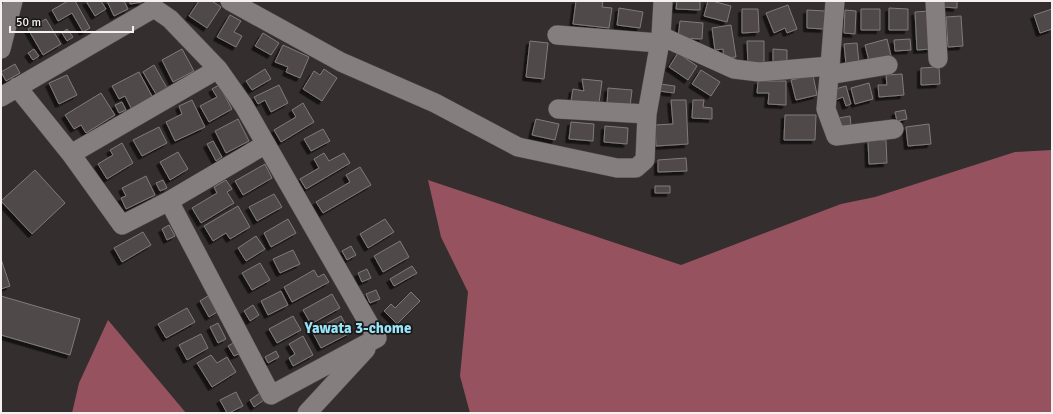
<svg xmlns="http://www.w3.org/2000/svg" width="1053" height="414" font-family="Signika,sans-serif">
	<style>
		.forest { fill: #975260 }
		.building { fill: #4f4849; stroke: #827a7c; filter: url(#shadow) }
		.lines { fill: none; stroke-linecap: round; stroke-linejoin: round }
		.minor-casing { stroke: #504b4c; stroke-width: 20 }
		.minor { stroke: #857e7f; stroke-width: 19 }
		.labels { text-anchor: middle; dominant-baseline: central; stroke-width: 3.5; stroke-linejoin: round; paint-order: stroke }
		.neighbourhood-label { font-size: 15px; font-weight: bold; fill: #98e4f9; stroke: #1a1717 }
	</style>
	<defs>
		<filter id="shadow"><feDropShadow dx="-3.5" dy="3.5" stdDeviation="0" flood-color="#0009"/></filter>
	</defs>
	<rect width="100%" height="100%" fill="#342e2f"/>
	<path class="forest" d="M1052 150V413H470L460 376 468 292 441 237 428 180 681 265 841 204 875 197 1015 152Z
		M108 320 186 413H72L79 383Z"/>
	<path class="building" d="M68 1H75L90 28 83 32 72 13 58 21 52 10Z
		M86 1H101L106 9 95 16Z
		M107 1H124L128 9 114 16Z
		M130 1H142V2L130 4Z
		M199 1H212L221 7 207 28 189 16Z
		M576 1H603L602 7 612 8 609 28 573 24Z
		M677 1H700V10L676 9Z
		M708 1H712L731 6 727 22 704 16Z
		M943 1H957V8L943 7Z
		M788 5 797 29 787 33 785 28 774 33 766 13Z
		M619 8 643 12 640 28 617 25Z
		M889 8 908 9V30H889Z
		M742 9H758L759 32 742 33Z
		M861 9H880V30H861Z
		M1052 9V29L1040 33 1034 15Z
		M807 10 825 11 824 29 807 28Z
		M845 10 856 11 855 34 844 33Z
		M929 11 931 49 917 50 915 12Z
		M230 15 241 21 234 32 242 36 236 47 217 37Z
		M961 16 963 46 948 47 946 17Z
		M46 19 61 44 43 55 28 29Z
		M680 21 703 23 702 39 678 38Z
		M731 25 736 57 724 58 723 49 715 50 712 28Z
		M67 29 73 37 67 41 62 33Z
		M263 33 279 43 271 55 255 46Z
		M887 39 891 56 869 61 865 45Z
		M910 39 911 50 895 51 894 40Z
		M530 41 548 43 544 79 526 77Z
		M747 41H764V64L748 65Z
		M857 43 859 63 846 64 844 44Z
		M283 45 309 57 300 78 286 72 288 67 275 62Z
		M34 49 39 56 33 60 28 53Z
		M182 49 194 71 173 82 162 60Z
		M773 49 787 50V63H773Z
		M678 53 697 66 688 80 669 67Z
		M15 64 20 73 6 81 1 72Z
		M154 65 167 88 156 94 143 72Z
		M939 67 940 84 921 85V68Z
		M265 69 271 79 252 90 246 81Z
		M324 69 337 78 322 101 303 89 314 71 320 75Z
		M701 70 720 82 711 96 692 84Z
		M139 72 153 98 132 110 125 96 119 99 112 86Z
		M902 74 904 95 879 97 878 85H887L886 75Z
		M67 75 77 95 59 104 49 83Z
		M813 75 817 95 796 100 791 80Z
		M582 79 602 81 599 103 571 101 573 89 584 91Z
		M758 81H786V105L768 104 769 93H757Z
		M869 83 873 99 855 104 851 88Z
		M660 84 675 86 674 93 659 91Z
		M219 85 232 109 209 122 200 106 217 97 212 89Z
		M279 85 288 103 271 112 265 100 258 104 254 97Z
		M846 86 851 104 846 106 843 97 835 100 832 90Z
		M608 88 632 90 630 107 607 105Z
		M101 93 115 115 86 133 81 125 74 129 65 115Z
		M192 100 205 127 175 141 166 122 182 114 179 106Z
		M671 100H686L688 144 656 146 655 125 673 124Z
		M693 100H704L703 107 712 108V119L692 118Z
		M122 102 126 110 119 113 115 105Z
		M303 103 314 122 281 142 274 130 296 117 292 110Z
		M905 110 907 119 897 121 895 112Z
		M785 115H816L815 140H784Z
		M850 116 851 126 841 127 839 118Z
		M238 119 249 141 226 153 215 131Z
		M536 119 559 124 555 140 532 135Z
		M571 122 594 124 593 141 569 139Z
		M929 124 931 144 908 146 906 127Z
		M605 126 628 128 627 144 604 142Z
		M159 127 167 143 142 156 133 140Z
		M323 129 330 141 311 151 304 139Z
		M886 140 887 163 869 164 868 141Z
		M213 141 222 157 216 161 207 144Z
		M122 143 133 163 107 179 98 164 113 155 110 150Z
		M178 152 188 169 170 180 160 162Z
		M324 153 329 161 344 153 350 163 306 189 300 179 319 168 314 159Z
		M686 158 687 171 658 172V160Z
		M265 164 272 178 243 195 235 181Z
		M360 167 371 185 323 213 316 202 350 182 346 175Z
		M35 170 65 203 32 234 1 201Z
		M146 176 155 195 126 209 121 198 126 196 122 188Z
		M163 180 167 188 160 191 156 183Z
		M226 180 232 189 227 192 234 203 201 223 192 208 217 193 214 187Z
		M655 186H670V193H655Z
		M274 194 282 207 257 221 249 207Z
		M238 206 250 227 230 239 226 233 213 241 204 226Z
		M288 219 296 233 271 247 264 233Z
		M385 219 394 232 368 248 360 234Z
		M169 225 175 236 167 240 162 229Z
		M143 232 151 245 122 262 114 248Z
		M256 236 265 249 246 261 238 248Z
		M400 241 409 257 383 272 374 256Z
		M351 246 356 255 347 260 342 251Z
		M293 250 300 264 280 273 273 259Z
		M1 259 10 286 1 289Z
		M260 263 270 280 252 290 242 273Z
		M412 266 417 273 394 286 390 279Z
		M367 269 371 278 362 282 358 273Z
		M314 270 318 277 324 274 329 282 292 302 284 287Z
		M376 290 380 299 370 303 366 294Z
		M281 291 288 305 268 315 261 301Z
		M411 292 420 301 397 324 384 311 391 304 395 308Z
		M332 294 340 308 311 324 303 310Z
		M1 296 80 319 70 355 1 335Z
		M208 296 217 312 209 317 200 301Z
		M253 305 259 315 250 321 244 311Z
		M187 308 195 322 166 338 158 324Z
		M293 316 301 330 277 343 269 329Z
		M341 316 350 333 321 348 312 331Z
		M218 323 226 339 218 343 210 327Z
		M201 334 208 348 187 360 179 345Z
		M303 336 313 355 293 366 289 358 295 354 289 344Z
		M235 342 241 353 234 356 228 346Z
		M276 351 279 357 268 363 265 357Z
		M211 355 217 363 227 357 236 372 212 387 197 363Z
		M236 392 243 406 229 413H227L220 400Z
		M260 393 264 400 254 407 250 400Z"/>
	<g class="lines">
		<defs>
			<path id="minor" d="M230 1 341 62 435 103 518 147 617 168H636L645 160 647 114 661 36 663 1
				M835 1 830 66 826 109 836 136 894 129
				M935 1 938 59
				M557 35 659 43
				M661 36 734 69 759 72 830 66
				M1 49 13 1
				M829 75 888 65
				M17 87 71 154 122 225 169 201 266 144
				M1 97 154 8 170 19 218 69 244 106 377 338
				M558 109 647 114
				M71 154 218 69
				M169 201 271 395 377 338
				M307 413 366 349"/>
		</defs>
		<use href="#minor" class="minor-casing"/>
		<use href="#minor" class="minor"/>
	</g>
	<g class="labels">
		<g class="neighbourhood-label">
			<text x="358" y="328">Yawata 3-chome</text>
		</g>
	</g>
	<rect width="1053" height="414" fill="none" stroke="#f5f1f2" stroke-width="4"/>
	<path d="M10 26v6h123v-6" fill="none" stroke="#f5f1f2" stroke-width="2"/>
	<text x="16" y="26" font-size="12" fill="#f5f1f2" stroke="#1a1717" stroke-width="3" paint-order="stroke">50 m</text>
</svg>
